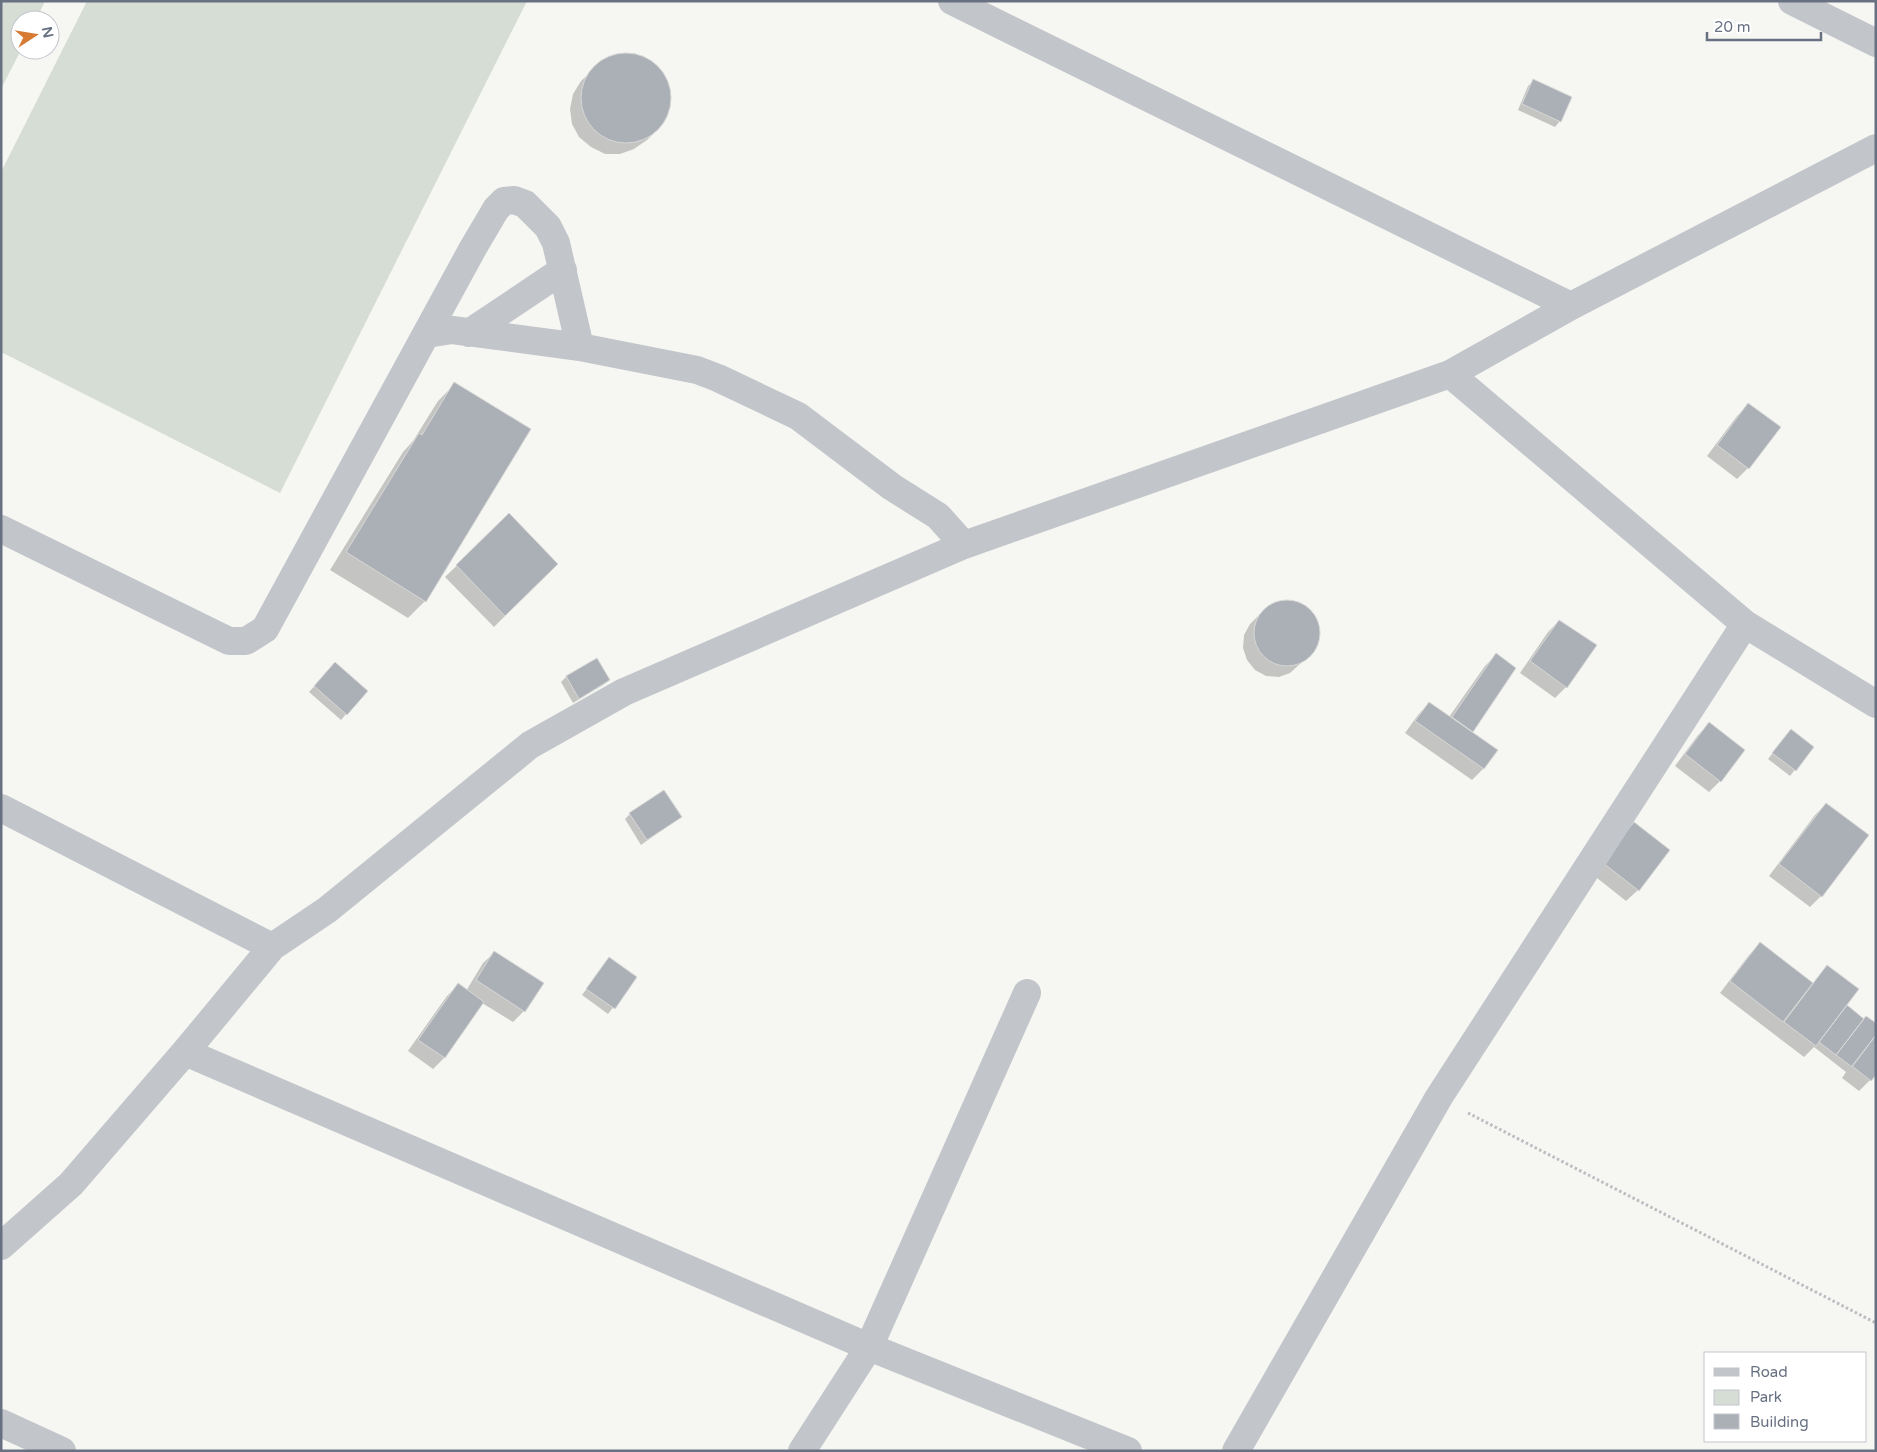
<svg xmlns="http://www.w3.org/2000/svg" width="1877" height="1452" font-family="'Varela Round',sans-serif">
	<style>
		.green { fill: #d6ddd5 }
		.shadow { fill: #0003 }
		.building { fill: #abb0b7; stroke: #d7d8d6 }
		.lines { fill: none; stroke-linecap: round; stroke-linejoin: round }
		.path { stroke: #bcbdc0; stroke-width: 3; stroke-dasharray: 2.5 2.5; stroke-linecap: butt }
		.minor { stroke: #c2c5c9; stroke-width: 28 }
	</style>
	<rect width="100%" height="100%" fill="#f6f6f3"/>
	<path class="green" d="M1 1H45L36 20H20L21 50 1 89Z
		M87 1H527L280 493 1 352V172Z"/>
	<path class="shadow" d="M619 55H634L649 61 660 71 667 84 670 100 666 115 659 128 647 140 634 149 620 154H605L591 147 579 137 572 124 570 109 573 94 581 81 605 59Z
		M1534 80 1560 121 1555 127 1518 110 1528 86Z
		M455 384 425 601 408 618 330 570 403 452 413 441 438 401Z
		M1748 405 1779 428 1748 468 1737 479 1707 456 1737 416Z
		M509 515 557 564 494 627 445 577Z
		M1284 601H1296L1307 607 1315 618 1319 629 1318 642 1312 653 1290 673 1279 677 1266 676 1255 670 1247 660 1243 648 1244 635 1250 624 1262 612 1272 604Z
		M1559 621 1566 687 1555 698 1520 673 1548 632Z
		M1496 655 1514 668 1471 732 1496 750 1483 769 1472 780 1405 733 1418 715 1429 703 1449 717 1485 666Z
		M596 659 609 680 603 685 573 703 561 682 566 677Z
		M330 669 366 691 341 720 309 692Z
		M1709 724 1720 781 1709 792 1675 766 1698 735Z
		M1791 730 1813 747 1790 776 1768 759Z
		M1826 804 1821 896 1810 907 1769 876 1815 815Z
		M630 814 680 817 641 845 625 819Z
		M1622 835 1668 851 1638 890 1626 901 1592 874Z
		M1761 944 1812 984 1827 966 1842 1010 1870 1080 1859 1091 1842 1078 1846 1072 1814 1047 1804 1057 1720 993 1749 955Z
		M495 952 524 1011 513 1022 482 1003 445 1057 433 1069 408 1051 447 996 458 985 466 991 483 963Z
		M609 959 636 978 608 1014 582 995Z"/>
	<path class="building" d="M581 98a45 45 0 1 1 90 0a45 45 0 1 1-90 0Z
		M1533 79 1572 97 1561 122 1522 104Z
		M454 382 531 429 426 602 346 552 419 433 422 435Z
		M1748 403 1781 427 1749 469 1717 445Z
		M509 513 558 564 505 616 456 565Z
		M1254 633a33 33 0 1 1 66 0a33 33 0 1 1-66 0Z
		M1559 620 1597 645 1567 688 1530 661Z
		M1496 653 1516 668 1473 732 1452 717Z
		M597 658 610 680 579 699 566 676Z
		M335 662 368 691 347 715 314 686Z
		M1429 702 1498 750 1484 769 1415 721Z
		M1709 722 1745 750 1721 782 1685 754Z
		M1791 729 1814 747 1796 771 1772 753Z
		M664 790 682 817 647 840 629 813Z
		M1826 803 1869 835 1822 897 1779 864Z
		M1634 822 1670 850 1639 891 1602 862Z
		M1760 942 1813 983 1783 1022 1730 981Z
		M494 951 544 983 525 1012 476 980Z
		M609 957 637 977 615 1009 586 989Z
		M1827 965 1859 989 1816 1046 1784 1022Z
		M458 983 484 1002 445 1058 418 1040Z
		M1847 1005 1864 1019 1836 1055 1819 1042Z
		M1866 1016 1876 1023V1035L1852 1067 1836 1055Z
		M1876 1035V1075L1871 1081 1852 1066Z"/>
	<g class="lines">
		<path class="path" d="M1468 1113 1876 1323"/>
		<path class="minor" d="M952 1 1571 306
			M1792 1 1876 43
			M469 333 563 270
			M427 334 452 330 580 347 697 370 718 378 798 416 892 487 938 516 964 545
			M1450 374 1745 624 1876 704
			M1 529 229 641H246L265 629 473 248 496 209 504 201 514 200 525 204 548 227 556 243 580 347
			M1 808 272 947
			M185 1052 869 1347 1128 1451
			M1 1246 71 1184 185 1052 272 947 327 910 530 745 624 692 964 545 1450 374 1571 306 1876 148
			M1 1423 62 1451
			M802 1451 869 1347 1027 993
			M1236 1451 1439 1097 1745 624"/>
	</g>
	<rect width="1877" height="1452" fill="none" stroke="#687182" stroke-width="5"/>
	<rect x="1704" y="1352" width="162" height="90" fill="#ffffff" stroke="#c3c6cd"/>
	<rect x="1714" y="1368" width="25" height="8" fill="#c2c5c9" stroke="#c3c6cd"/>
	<text x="1750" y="1377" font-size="15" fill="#687182">Road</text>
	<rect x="1714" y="1390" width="25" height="15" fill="#d6ddd5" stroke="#c3c6cd"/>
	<text x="1750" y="1402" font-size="15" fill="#687182">Park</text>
	<rect x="1714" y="1414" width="25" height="15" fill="#abb0b7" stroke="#c3c6cd"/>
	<text x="1750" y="1427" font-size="15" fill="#687182">Building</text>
	<g transform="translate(35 35) rotate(78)"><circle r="24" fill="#ffffff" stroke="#c3c6cd"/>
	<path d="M0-4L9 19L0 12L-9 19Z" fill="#d67a34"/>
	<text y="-8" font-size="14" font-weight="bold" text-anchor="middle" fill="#687182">N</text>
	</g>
	<path d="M1707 32v8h114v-8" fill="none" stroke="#687182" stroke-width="2.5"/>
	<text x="1714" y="32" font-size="15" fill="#687182" stroke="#ffffff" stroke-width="4" paint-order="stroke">20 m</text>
</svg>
